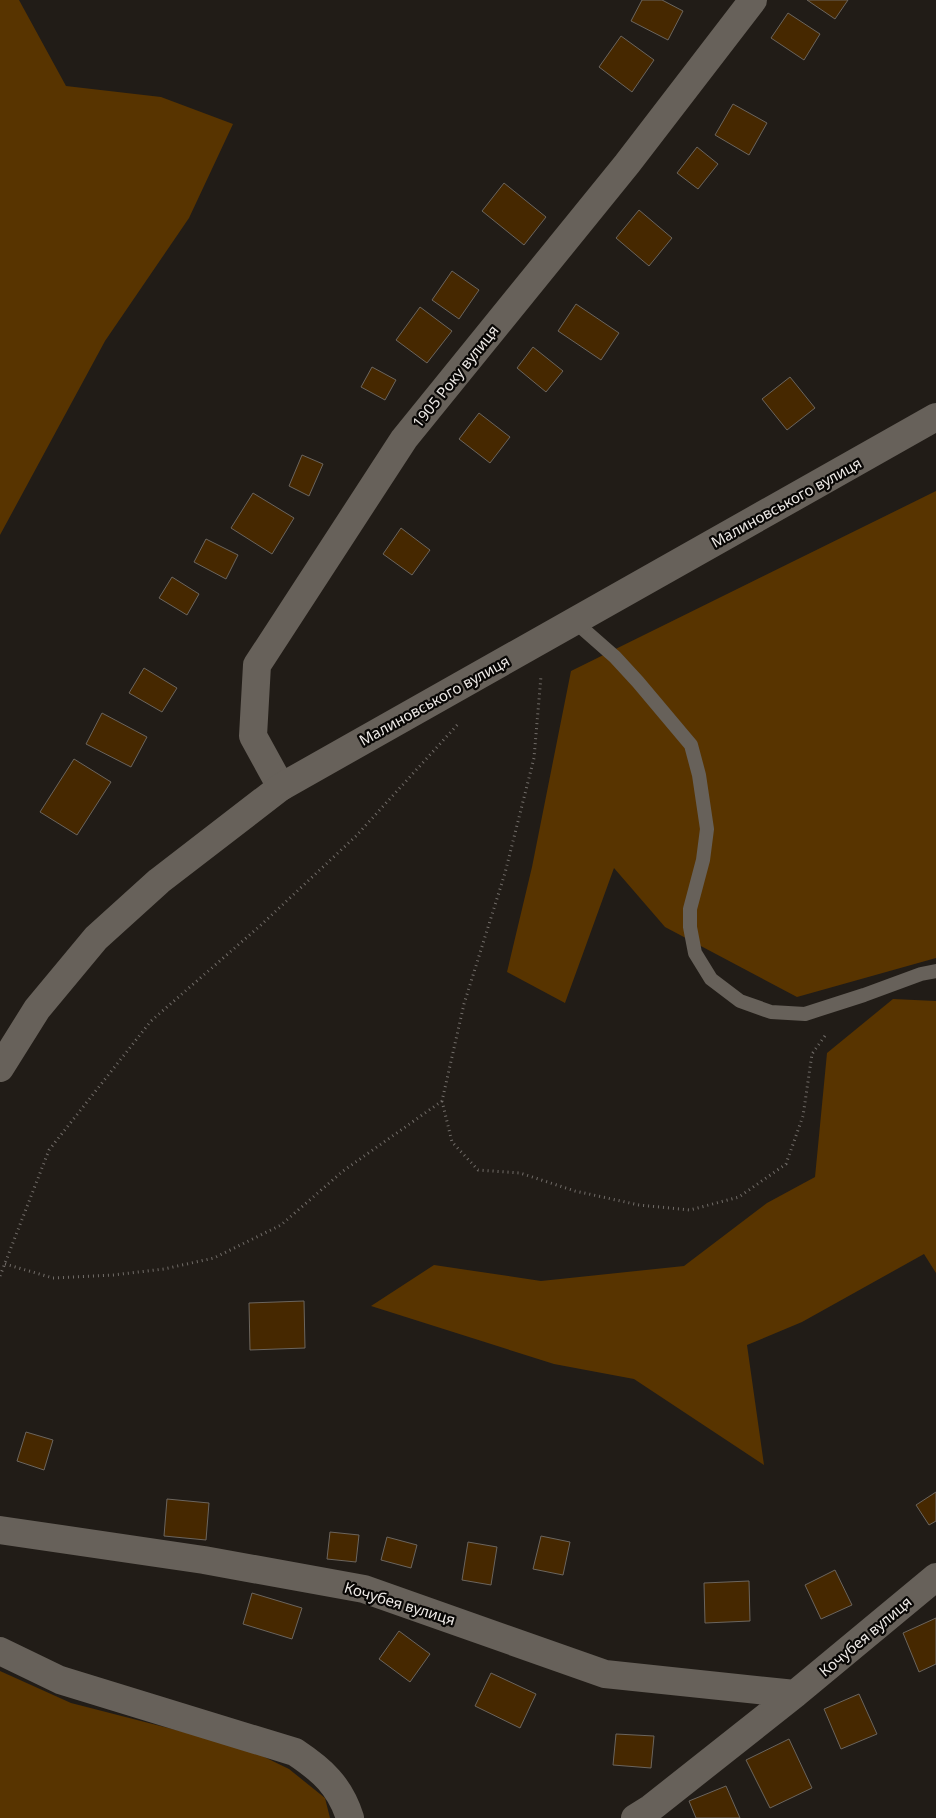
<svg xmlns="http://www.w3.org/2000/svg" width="936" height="1818" font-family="'Noto Sans',sans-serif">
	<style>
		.green { fill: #583400 }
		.building { fill: #462800; stroke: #6b655e }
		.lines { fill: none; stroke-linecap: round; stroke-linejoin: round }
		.path { stroke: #726d69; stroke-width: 3; stroke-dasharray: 1 4; stroke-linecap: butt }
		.service { stroke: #67615a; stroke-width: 14 }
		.minor { stroke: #67615a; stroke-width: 28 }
		.secondary { stroke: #67615a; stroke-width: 28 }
		.labels { text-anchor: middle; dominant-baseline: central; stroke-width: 4.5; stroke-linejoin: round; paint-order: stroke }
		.street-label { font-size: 15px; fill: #ede9e6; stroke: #090705 }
	</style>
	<rect width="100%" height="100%" fill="#211c17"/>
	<path class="green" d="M0 0H19L66 86 161 97 233 124 189 218 105 341 0 535Z
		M936 491V958L797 997 665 927 614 868 565 1003 507 972 532 867 571 671Z
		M893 999 936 1001V1273L924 1254 802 1322 747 1345 764 1465 634 1379 554 1364 371 1306 434 1265 541 1281 684 1266 767 1203 815 1177 827 1053Z
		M0 1671 71 1703 246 1748 289 1769 325 1798 330 1818H0Z"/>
	<path class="building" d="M642 0H662L683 11 668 40 631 21Z
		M807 0H848L835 19Z
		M788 13 820 34 804 60 771 38Z
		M621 36 654 60 632 92 599 67Z
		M733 104 767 123 749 155 715 135Z
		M697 147 718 164 698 189 677 173Z
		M504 183 546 217 524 245 482 211Z
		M639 210 672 238 649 266 616 238Z
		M452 271 479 290 459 319 432 300Z
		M576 304 619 333 601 360 558 331Z
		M420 307 452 331 427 363 396 340Z
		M533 347 563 371 546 392 517 368Z
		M372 367 396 380 385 400 361 387Z
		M790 377 815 408 787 430 762 399Z
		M479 413 510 437 490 463 459 439Z
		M302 455 323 464 309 496 289 486Z
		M253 493 294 518 272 554 231 528Z
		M401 528 430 550 412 575 383 554Z
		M206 539 238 555 226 579 194 562Z
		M172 577 199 594 187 615 159 598Z
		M144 668 177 688 162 712 129 693Z
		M102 713 147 737 131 767 86 744Z
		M74 759 111 782 77 835 40 812Z
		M304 1301 305 1348 250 1350 249 1303Z
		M26 1432 53 1440 44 1470 17 1461Z
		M936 1492V1521L929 1525 916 1505Z
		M167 1499 209 1503 206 1540 164 1536Z
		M330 1532 359 1535 356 1562 327 1559Z
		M541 1536 570 1542 563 1575 533 1569Z
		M387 1537 417 1545 411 1568 381 1560Z
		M468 1542 497 1547 491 1585 462 1580Z
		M835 1570 852 1605 821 1619 805 1585Z
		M749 1581 750 1621 705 1623 704 1583Z
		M252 1593 302 1608 292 1639 243 1624Z
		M936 1618V1664L919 1672 903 1633Z
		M399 1631 430 1654 410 1682 379 1659Z
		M491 1673 536 1694 520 1728 475 1706Z
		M859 1694 877 1734 841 1749 824 1709Z
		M616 1734 654 1736 651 1768 613 1765Z
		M789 1739 812 1788 770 1808 746 1760Z
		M726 1786 740 1818H696L689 1801Z"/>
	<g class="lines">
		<path class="path" d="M442 1101 452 1142 478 1170 520 1173 575 1191 639 1205 690 1210 739 1197 786 1164 803 1116 812 1054 827 1033
			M5 1264 53 1278 113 1275 164 1269 214 1258 281 1225 343 1171 442 1101 464 1004 505 873 534 758 541 676
			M0 1276 49 1150 151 1021 261 925 356 836 459 723"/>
		<path class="service" d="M574 621 615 657 638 682 691 745 699 775 707 829 703 860 690 909V927L695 953 711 979 740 1001 771 1012 805 1014 864 995 921 974 936 971"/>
		<path class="minor" d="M281 787 253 736 257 665 404 439 627 164 753 0
			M0 1530 204 1560 364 1589 605 1674 795 1694
			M635 1818 651 1808 795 1694 936 1577"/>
		<path class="secondary" d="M0 1068 37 1009 96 938 159 881 281 787 936 417
			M0 1651 60 1680 295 1752C322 1770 340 1786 350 1818"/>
	</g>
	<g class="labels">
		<g class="street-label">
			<text transform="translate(455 376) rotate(-51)">1905 Року вулиця</text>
			<text transform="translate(786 502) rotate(-29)">Малиновського вулиця</text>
			<text transform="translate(434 700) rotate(-29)">Малиновського вулиця</text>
			<text transform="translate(400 1603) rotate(17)">Кочубея вулиця</text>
			<text transform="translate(865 1636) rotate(-40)">Кочубея вулиця</text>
		</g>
	</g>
</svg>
